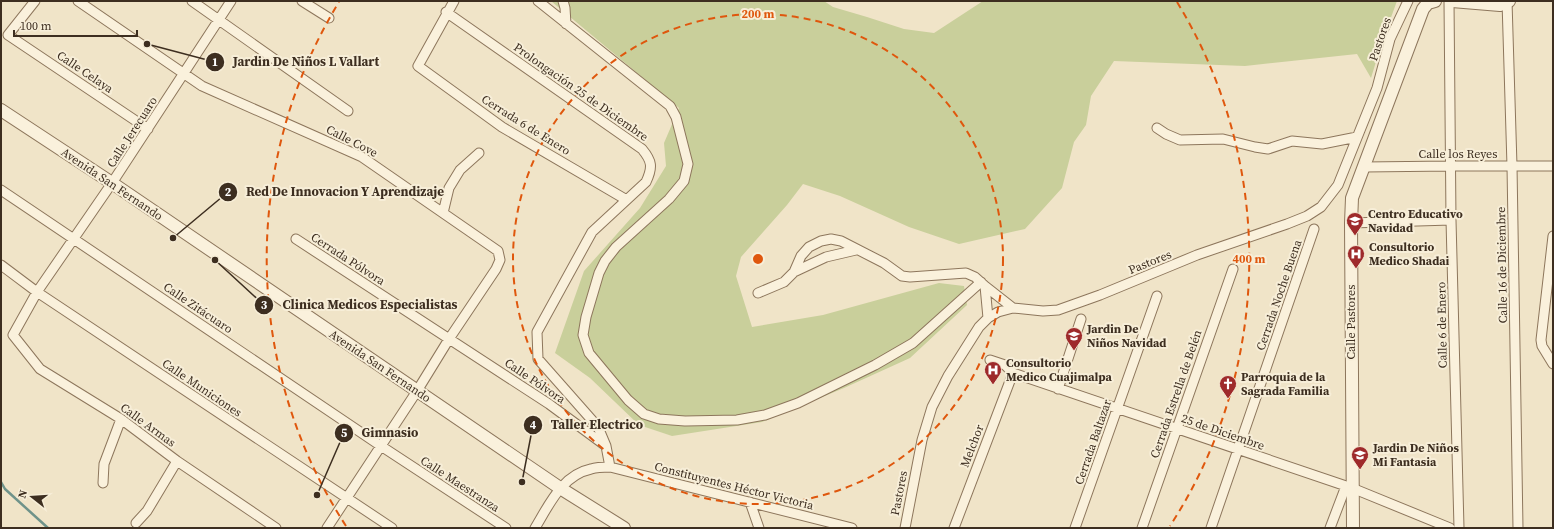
<svg xmlns="http://www.w3.org/2000/svg" width="1554" height="529" font-family="'Source Serif 4',serif">
	<style>
		.green { fill: #c9cf9b }
		.lines { fill: none; stroke-linecap: round; stroke-linejoin: round }
		.stream { stroke: #6f938a; stroke-width: 2.5 }
		.minor-casing { stroke: #8d765c; stroke-width: 11 }
		.tertiary-casing { stroke: #8d765c; stroke-width: 14 }
		.minor { stroke: #faf1dc; stroke-width: 9 }
		.tertiary { stroke: #faf1dc; stroke-width: 12 }
		.ring { fill: none; stroke: #df570d; stroke-width: 2; stroke-dasharray: 7 5 }
		.labels { text-anchor: middle; dominant-baseline: central; stroke-width: 4; stroke-linejoin: round; paint-order: stroke }
		.street-label { font-size: 12px; fill: #3d2e20; stroke: #f7eed8 }
		.poi-label { font-size: 12px; font-weight: bold; fill: #3d2e20; stroke: #f7eed8; text-anchor: start }
		.centre { fill: #df570d; stroke: #f7eed8; stroke-width: 2 }
		.ring-label { font-size: 12px; text-anchor: middle; font-weight: bold; fill: #df570d; stroke: #f7eed8; stroke-width: 4; stroke-linejoin: round; paint-order: stroke }
		.leader { fill: none; stroke: #3d2e20; stroke-width: 1.5 }
		.callout-dot { fill: #3d2e20; stroke: #f7eed8; stroke-width: 1.5 }
		.mark-label { font-size: 12px; text-anchor: middle; font-weight: bold; fill: #fff }
		.callout-label { font-size: 13px; text-anchor: middle; font-weight: bold; fill: #3d2e20; stroke: #f7eed8; stroke-width: 4; stroke-linejoin: round; paint-order: stroke }
	</style>
	<rect width="100%" height="100%" fill="#f0e4c8"/>
	<path class="green" d="M551 1H824L833 7 867 17 904 29 934 33 983 1H1397L1382 42 1371 78 1357 54 1245 66 1114 61 1091 96 1086 125 1074 142 1062 188 1025 229 959 244 909 227 840 196 803 184 787 205 741 257 736 276 752 327 823 315 939 283 964 286 967 305 910 358 844 388 762 422 672 436 639 425 590 378 555 353 584 271 640 208 666 166 664 143 679 108Z"/>
	<g class="lines">
		<path class="stream" d="M1 482 5 489 48 528"/>
		<defs>
			<path id="minor" d="M35 1 8 35 148 129
				M78 1 202 86 362 157 498 251 500 260 496 269 449 339 417 391 327 528
				M192 1 348 111
				M231 1 112 183 37 292 13 335 40 369 121 419 177 461 276 528
				M302 1 329 18
				M454 1 418 66 502 127 625 199
				M538 1 670 106 676 117 688 164 684 181 669 199 616 247 605 261 599 273 586 317 583 335 589 353 628 400 644 414 659 419 685 421 737 420 765 415 798 403 875 365 913 343 981 282
				M563 1 565 8 566 24
				M1449 1 1451 220 1459 528
				M1507 1 1512 166 1518 528
				M446 12 642 149C652 161 653 167 646 182L592 232 537 332 538 359 598 427 606 446 610 467
				M1157 128 1166 134 1180 140 1223 139 1255 147 1268 149 1292 141 1322 144 1357 137
				M1364 167 1451 166H1553
				M1 190 381 446 506 528
				M443 213 449 188 460 170 479 153
				M1351 223 1451 220
				M1553 236 1541 340 1542 346 1553 364
				M296 239 549 404 606 446
				M1 265 37 292 392 528
				M794 272 826 257 856 250
				M985 286 1013 308
				M758 293 784 282 794 272 801 256 809 247 821 241 831 239 841 241 884 263 902 276 910 277 966 273 975 277 985 286 988 318
				M990 360 1005 365 1013 373 1352 488 1450 528
				M1058 389 1081 319
				M103 483 104 464 121 419
				M750 502 759 528
				M136 523 147 511 177 461
				M535 528C549 505 562 475 591 469 597 467 604 467 610 467L852 528
				M905 528 922 440 932 407 948 376 979 327 988 318 998 312 1013 308 1043 311 1058 310 1100 295 1197 255 1287 224 1307 216 1321 207 1338 185 1377 88 1390 39 1408 1
				M954 528 1013 373
				M1075 528 1157 296
				M1142 528 1233 269
				M1211 528 1314 229
				M1330 528 1346 486"/>
			<path id="tertiary" d="M1452 1 1500 5 1509 1
				M1 110 112 183 560 488 624 528
				M1353 528 1351 223 1352 198 1423 9 1428 3 1435 1"/>
		</defs>
		<use href="#minor" class="minor-casing"/>
		<use href="#tertiary" class="tertiary-casing"/>
		<use href="#minor" class="minor"/>
		<use href="#tertiary" class="tertiary"/>
	</g>
	<g class="ring">
		<circle cx="758" cy="259" r="245"/>
		<path d="M346 526A491 491 0 0 1 339 2M1177 2A491 491 0 0 1 1170 526"/>
	</g>
	<defs>
		<symbol id="school-pin" viewBox="-11 -11 22 30"><path d="M0 17L-7.5 6A9.5 9.5 0 1 1 7.5 6Z" fill="#9e2a2b" stroke="#f7eed8"/><path d="M0-5L7-2L0 1L-7-2ZM-4 1L0 2.5L4 1V4Q0 6-4 4Z" fill="#fff"/></symbol>
		<symbol id="hospital-pin" viewBox="-11 -11 22 30"><path d="M0 17L-7.5 6A9.5 9.5 0 1 1 7.5 6Z" fill="#9e2a2b" stroke="#f7eed8"/><path d="M-5-5h3v3.5h4V-5h3V5h-3V1.5h-4V5h-3Z" fill="#fff"/></symbol>
		<symbol id="church-pin" viewBox="-11 -11 22 30"><path d="M0 17L-7.5 6A9.5 9.5 0 1 1 7.5 6Z" fill="#9e2a2b" stroke="#f7eed8"/><path d="M-1.2-6h2.4v3.5h3.3v2.4h-3.3V6h-2.4V-.1h-3.3v-2.4h3.3Z" fill="#fff"/></symbol>
	</defs>
	<g fill-rule="evenodd">
		<use href="#school-pin" x="1345" y="211" width="20" height="27"/>
		<use href="#hospital-pin" x="1346" y="244" width="20" height="27"/>
		<use href="#school-pin" x="1064" y="326" width="20" height="27"/>
		<use href="#hospital-pin" x="983" y="360" width="20" height="27"/>
		<use href="#church-pin" x="1218" y="374" width="20" height="27"/>
		<use href="#school-pin" x="1350" y="445" width="20" height="27"/>
	</g>
	<g class="labels">
		<g class="street-label">
			<text transform="translate(1380 39) rotate(-71)">Pastores</text>
			<text transform="translate(85 72) rotate(34)">Calle Celaya</text>
			<text transform="translate(581 92) rotate(35)">Prolongación 25 de Diciembre</text>
			<text transform="translate(526 125) rotate(32)">Cerrada 6 de Enero</text>
			<text transform="translate(132 132) rotate(-57)">Calle Jerecuaro</text>
			<text transform="translate(352 141) rotate(27)">Calle Cove</text>
			<text x="1458" y="154">Calle los Reyes</text>
			<text transform="translate(112 184) rotate(34)">Avenida San Fernando</text>
			<text transform="translate(348 259) rotate(33)">Cerrada Pólvora</text>
			<text transform="translate(1150 262) rotate(-22)">Pastores</text>
			<text transform="translate(1502 265) rotate(-91)">Calle 16 de Diciembre</text>
			<text transform="translate(1279 295) rotate(-71)">Cerrada Noche Buena</text>
			<text transform="translate(198 308) rotate(34)">Calle Zitácuaro</text>
			<text transform="translate(1351 322) rotate(-90)">Calle Pastores</text>
			<text transform="translate(1442 325) rotate(-91)">Calle 6 de Enero</text>
			<text transform="translate(380 366) rotate(34)">Avenida San Fernando</text>
			<text transform="translate(535 381) rotate(34)">Calle Pólvora</text>
			<text transform="translate(202 388) rotate(34)">Calle Municiones</text>
			<text transform="translate(1176 394) rotate(-71)">Cerrada Estrella de Belén</text>
			<text transform="translate(148 425) rotate(36)">Calle Armas</text>
			<text transform="translate(1223 432) rotate(19)">25 de Diciembre</text>
			<text transform="translate(1093 442) rotate(-71)">Cerrada Baltazar</text>
			<text transform="translate(972 446) rotate(-69)">Melchor</text>
			<text transform="translate(460 484) rotate(33)">Calle Maestranza</text>
			<text transform="translate(734 486) rotate(14)">Constituyentes Héctor Victoria</text>
			<text transform="translate(899 493) rotate(-79)">Pastores</text>
		</g>
		<g class="poi-label">
			<text x="1368" y="214">Centro Educativo<tspan x="1368" dy="14">Navidad</tspan></text>
			<text x="1369" y="247">Consultorio<tspan x="1369" dy="14">Medico Shadai</tspan></text>
			<text x="1087" y="329">Jardin De<tspan x="1087" dy="14">Niños Navidad</tspan></text>
			<text x="1006" y="363">Consultorio<tspan x="1006" dy="14">Medico Cuajimalpa</tspan></text>
			<text x="1241" y="377">Parroquia de la<tspan x="1241" dy="14">Sagrada Familia</tspan></text>
			<text x="1373" y="448">Jardin De Niños<tspan x="1373" dy="14">Mi Fantasia</tspan></text>
		</g>
	</g>
	<circle cx="758" cy="259" r="6" class="centre"/>
	<g class="ring-label">
		<text x="758" y="18">200 m</text>
		<text x="1249" y="263">400 m</text>
	</g>
	<path class="leader" d="M147 44L215 62M173 238L228 192M215 260L264 305M522 482L533 425M317 495L344 433"/>
	<g class="callout-dot">
		<circle cx="147" cy="44" r="4"/>
		<circle cx="173" cy="238" r="4"/>
		<circle cx="215" cy="260" r="4"/>
		<circle cx="522" cy="482" r="4"/>
		<circle cx="317" cy="495" r="4"/>
		<circle cx="215" cy="62" r="10"/>
		<circle cx="228" cy="192" r="10"/>
		<circle cx="264" cy="305" r="10"/>
		<circle cx="533" cy="425" r="10"/>
		<circle cx="344" cy="433" r="10"/>
	</g>
	<g class="mark-label">
		<text x="215" y="66">1</text>
		<text x="228" y="196">2</text>
		<text x="264" y="309">3</text>
		<text x="533" y="429">4</text>
		<text x="344" y="437">5</text>
	</g>
	<g class="callout-label">
		<text x="306" y="66">Jardin De Niños L Vallart</text>
		<text x="345" y="196">Red De Innovacion Y Aprendizaje</text>
		<text x="370" y="309">Clinica Medicos Especialistas</text>
		<text x="597" y="429">Taller Electrico</text>
		<text x="390" y="437">Gimnasio</text>
	</g>
	<rect width="1554" height="529" fill="none" stroke="#3d2e20" stroke-width="4"/>
	<g transform="translate(32 497) rotate(287)" stroke="#f7eed8" stroke-width="3" paint-order="stroke">
	<path d="M0-3L7 15L0 10L-7 15Z" fill="#3d2e20"/>
	<text y="-6" font-size="11" font-weight="bold" text-anchor="middle" fill="#3d2e20">N</text>
	</g>
	<path d="M14 30v6h123v-6" fill="none" stroke="#3d2e20" stroke-width="2"/>
	<text x="20" y="30" font-size="12" fill="#3d2e20" stroke="#f7eed8" stroke-width="3" paint-order="stroke">100 m</text>
</svg>
